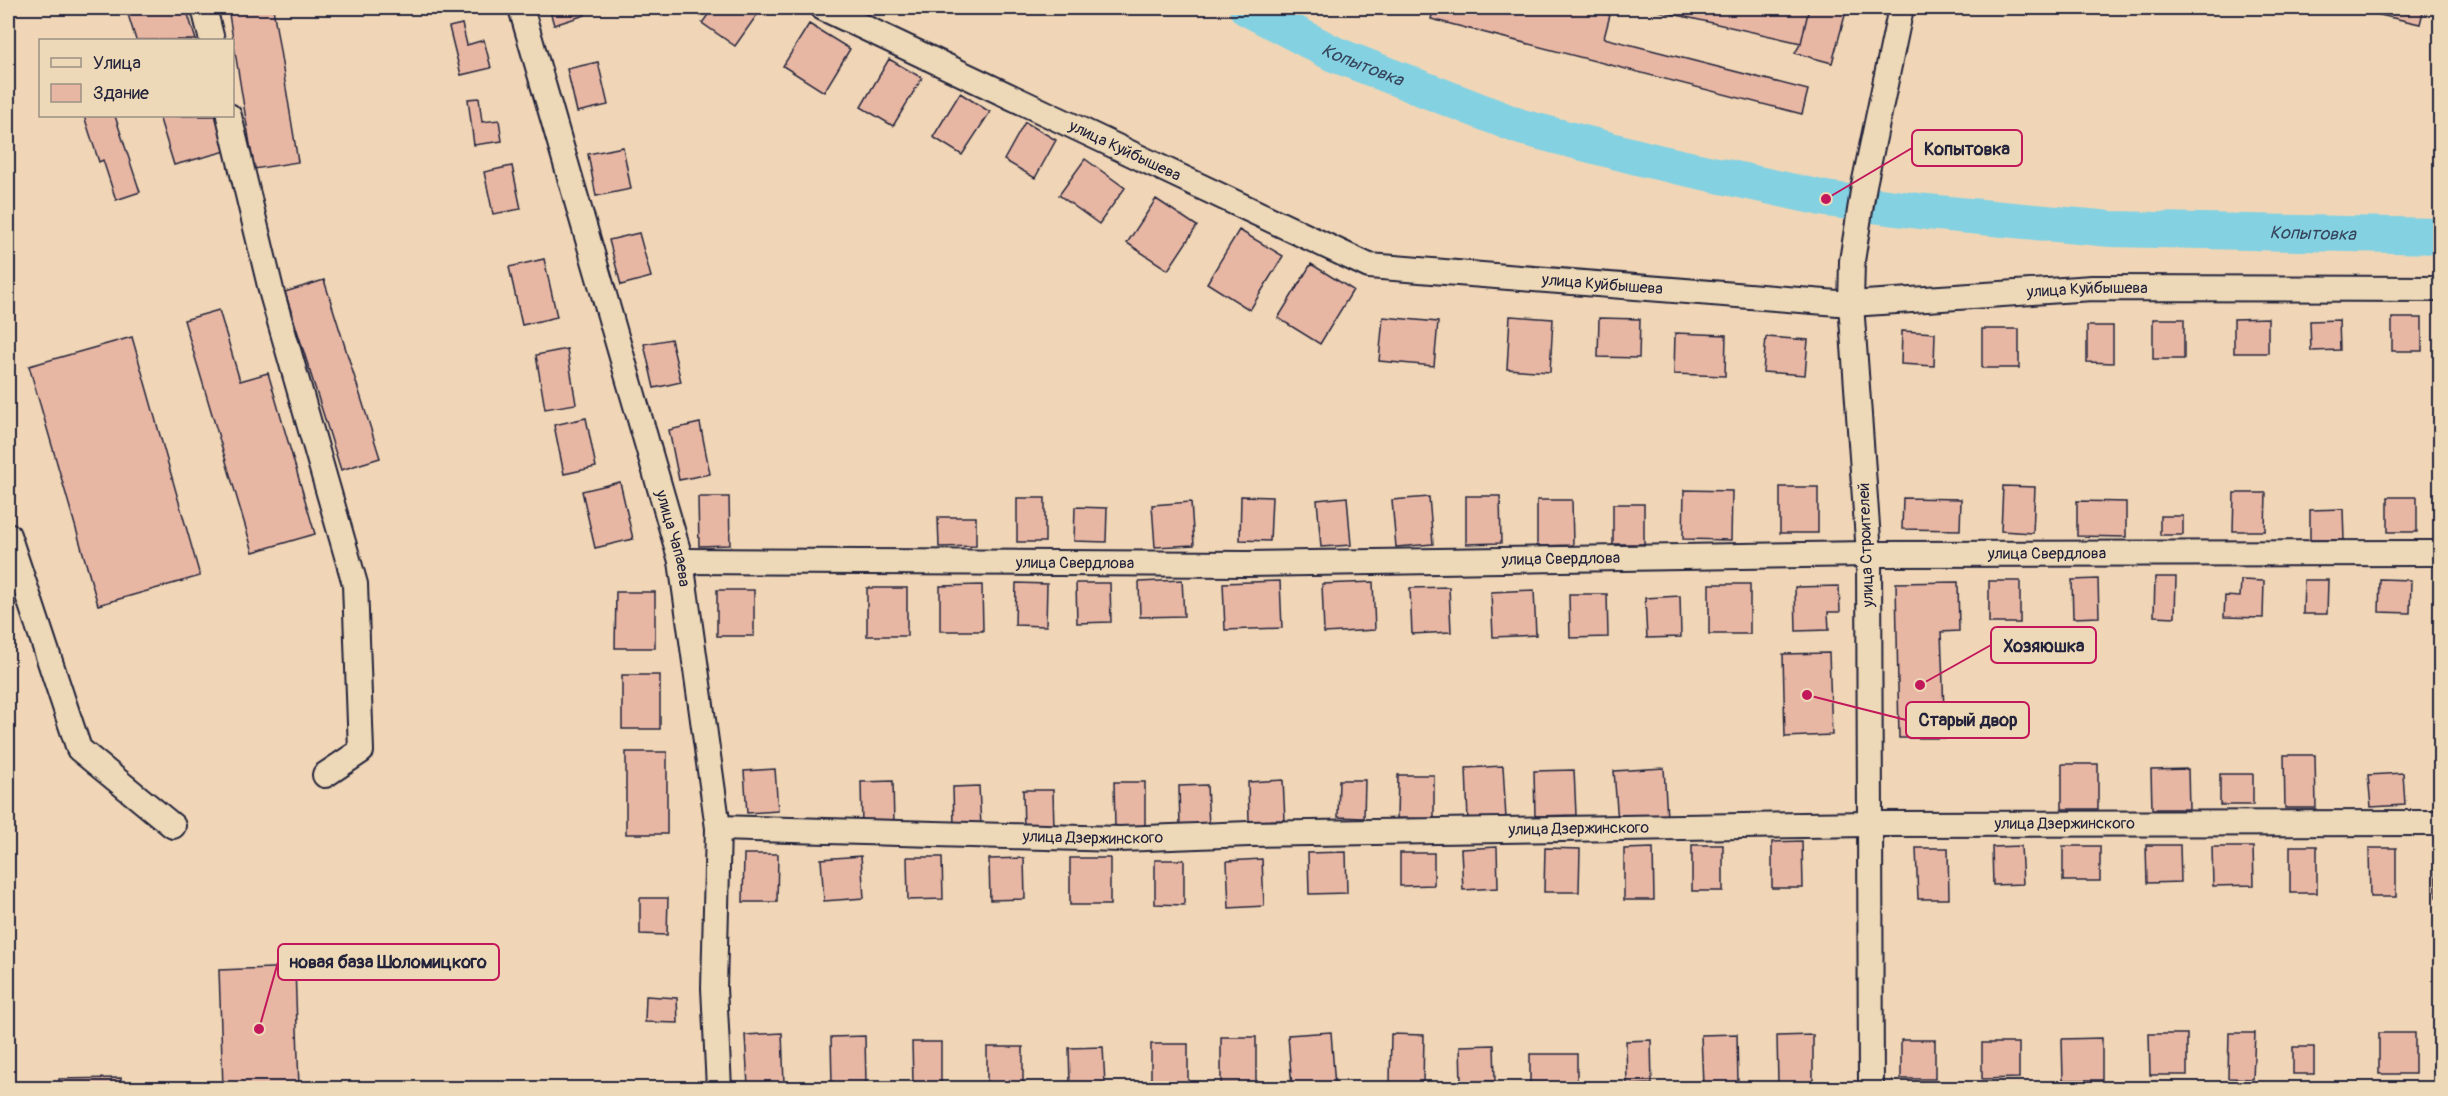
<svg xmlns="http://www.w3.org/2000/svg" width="2448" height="1096" font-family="Pangolin,sans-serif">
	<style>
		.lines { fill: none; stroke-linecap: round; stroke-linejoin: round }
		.river { stroke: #84d1e2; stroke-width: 36 }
		.building { fill: #e8b7a4; stroke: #22223b; stroke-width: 1.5 }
		.minor-casing { stroke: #22223b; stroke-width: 28 }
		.minor { stroke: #edd9b7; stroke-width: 24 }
		.labels { text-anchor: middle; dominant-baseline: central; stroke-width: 5; stroke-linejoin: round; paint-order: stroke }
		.street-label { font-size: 16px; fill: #22223b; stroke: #edd9b7 }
		.water-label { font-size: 18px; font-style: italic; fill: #36455c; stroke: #edd9b7 }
		.leader { fill: none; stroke: #c2185b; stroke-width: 2 }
		.callout-dot { fill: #c2185b; stroke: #edd9b7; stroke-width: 2 }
		.callout { fill: #edd9b7; stroke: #c2185b; stroke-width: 2 }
		.callout-label { font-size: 18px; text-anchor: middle; font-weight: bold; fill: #22223b }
	</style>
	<rect width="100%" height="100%" fill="#f0d6b6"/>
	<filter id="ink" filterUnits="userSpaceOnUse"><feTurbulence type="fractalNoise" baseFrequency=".0167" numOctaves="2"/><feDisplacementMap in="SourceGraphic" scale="12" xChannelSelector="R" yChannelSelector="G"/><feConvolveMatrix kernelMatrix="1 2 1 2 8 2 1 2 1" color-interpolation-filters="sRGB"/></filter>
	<g filter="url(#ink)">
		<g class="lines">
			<path class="river" id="s1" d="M1247 8 1334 54 1521 127 1653 161 1826 199 1927 212 2111 229 2440 236"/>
		</g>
		<path class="building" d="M126 8H186L196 40H136Z
			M228 8H273L298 162 254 169Z
			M549 8H582L585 15 554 25Z
			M713 8H752L759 12 735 46 702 23Z
			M1434 8H1582L1610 15 1604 38 1808 90 1802 114 1431 19Z
			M1646 8H1809L1801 43Z
			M1809 8H1847L1832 63 1795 53 1801 43Z
			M2349 8H2424L2420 24Z
			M462 24 467 45 484 40 491 68 461 75 449 27Z
			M809 24 850 49 824 92 783 66Z
			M889 59 922 78 893 126 861 107Z
			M598 62 608 105 577 112 567 69Z
			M960 93 990 112 962 155 933 137Z
			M479 98 482 122 499 120 502 141 474 145 468 99Z
			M84 116H115L140 192 116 200 103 160 99 162Z
			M159 116H219L230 150 174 165Z
			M1025 122 1056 140 1035 178 1004 160Z
			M623 147 631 189 596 196 588 154Z
			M1085 159 1125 188 1099 224 1059 195Z
			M512 166 521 209 493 214 484 172Z
			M1156 199 1197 226 1168 270 1127 243Z
			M1239 230 1283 256 1250 310 1207 283Z
			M639 233 651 277 621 285 609 240Z
			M544 259 557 317 522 325 509 267Z
			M1311 264 1353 290 1320 344 1278 318Z
			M324 280 380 458 341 470 285 292Z
			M219 310 240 381 268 373 315 534 253 552 184 320Z
			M1510 316 1553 319 1550 372 1507 369Z
			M1383 317 1438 322 1434 366 1379 361Z
			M1599 318 1640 319 1639 358 1598 357Z
			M2268 318V353H2234V319Z
			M2392 318H2422V351H2392Z
			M2153 319H2184V359H2153Z
			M2339 320 2340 350 2311 351 2310 321Z
			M2087 326H2113V363L2087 362Z
			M1982 329H2019V368H1982Z
			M1902 331 1935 333 1934 366 1901 364Z
			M1675 333 1726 335 1725 376 1674 374Z
			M132 337 200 576 98 605 29 366Z
			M1766 337 1808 340 1805 375 1763 372Z
			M671 339 681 382 654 388 644 344Z
			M567 349 576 404 545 409 536 355Z
			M586 418 596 467 564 474 554 425Z
			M700 423 710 474 679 480 669 430Z
			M620 482 633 539 595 548 582 491Z
			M2003 486 2035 487 2033 533 2001 531Z
			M1780 487H1818V533H1780Z
			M1684 490 1732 491 1731 540 1683 539Z
			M2234 493H2266L2265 531H2233Z
			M1241 496 1272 497 1270 541 1240 540Z
			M1466 496H1500L1501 543 1466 544Z
			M698 497H729L730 545 699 546Z
			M1347 497 1351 545 1321 547 1317 500Z
			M1429 497 1433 544 1396 547 1392 500Z
			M2388 497H2417V532H2388Z
			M1017 498H1045V542H1017Z
			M1903 498 1961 499 1960 530 1902 529Z
			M1537 500H1572L1573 545 1537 546Z
			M2077 501 2126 502V537L2077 536Z
			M1191 502 1194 545 1155 547 1152 505Z
			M1613 504H1644V544H1613Z
			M1075 507 1107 508 1106 542 1074 541Z
			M2343 509 2344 540H2310V510Z
			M2160 516H2183V535H2160Z
			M938 517H976V546L939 547Z
			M2155 577H2176L2175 617 2154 616Z
			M2098 579 2099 617 2073 618 2072 580Z
			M2380 579 2411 580 2410 613 2379 612Z
			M1182 580 1184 616 1140 617 1139 582Z
			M2241 580 2264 581 2263 618 2224 617 2225 596 2240 597Z
			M2304 580H2328L2327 614H2303Z
			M1280 581 1282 628 1225 630 1223 583Z
			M1989 581H2020V623H1989Z
			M1373 582 1375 630 1324 633 1322 584Z
			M1958 582 1959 631 1941 632 1945 738H1899L1896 583Z
			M1016 583 1047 584 1046 626 1015 625Z
			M1076 583H1110L1111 622 1077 623Z
			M1709 584H1750V634H1709Z
			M982 585 983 631H940V586Z
			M1839 586 1840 612H1828L1829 630 1796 631 1795 587Z
			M1449 587 1451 632 1412 634 1410 588Z
			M867 588H907V636H867Z
			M717 590H754V636H717Z
			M1534 590 1536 635 1493 637 1491 592Z
			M616 592H655V648H615Z
			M1569 594H1607L1608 637 1570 638Z
			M1680 596 1681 637 1647 638 1645 598Z
			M1829 653 1832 735 1785 737 1783 654Z
			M622 675H660V729H622Z
			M626 752H667V834H626Z
			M2284 755H2315L2316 808H2285Z
			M2062 764H2098V809H2062Z
			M1503 766 1506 819 1468 821 1466 768Z
			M1664 768 1667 818 1618 822 1614 771Z
			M775 769 778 811 747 813 744 771Z
			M2188 769 2189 809H2152L2151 770Z
			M1574 770 1576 815 1535 816 1534 771Z
			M2403 773 2405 805 2371 807 2368 775Z
			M2220 774H2253V805H2220Z
			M1398 775H1434V819L1397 818Z
			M1283 780 1285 820 1249 821 1248 782Z
			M1339 780H1365L1364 818 1338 817Z
			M893 781 894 826H862L861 782Z
			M1114 782H1145V827H1115Z
			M1207 785 1209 827 1180 828 1179 786Z
			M979 786 981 827H954L953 787Z
			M1023 790H1053L1054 830H1024Z
			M1802 841 1803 888H1772V842Z
			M1692 845H1723V891H1692Z
			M2146 845H2180L2181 882 2147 883Z
			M2021 846 2023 884 1993 885 1992 847Z
			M2063 846H2100V881H2063Z
			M2290 846H2317V893H2290Z
			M2435 846H2440V897H2436Z
			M1497 847 1498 888 1463 890 1461 849Z
			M2212 847H2253L2254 885 2213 886Z
			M1545 848 1580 849 1579 892H1544Z
			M1653 848 1654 900H1624V849Z
			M1916 848H1948L1949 899H1918Z
			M2369 848H2396V897H2370Z
			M1346 852 1347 893 1309 894 1308 853Z
			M1400 853H1434V885L1400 886Z
			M744 854H778L777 902H743Z
			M861 856 864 898 824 901 821 859Z
			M907 857H942L943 899 908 900Z
			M1024 858 1025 899 990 900 989 859Z
			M1070 858H1110V905H1070Z
			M1262 859 1264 906 1229 908 1227 861Z
			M1155 860H1184V905L1155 904Z
			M640 898H668L667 935 640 934Z
			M295 967 299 1088H223L219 970Z
			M646 996 677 998 678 1023 645 1022Z
			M1331 1032 1335 1087 1292 1088 1288 1035Z
			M782 1033 784 1084 748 1086 745 1035Z
			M2229 1033H2255L2253 1079 2228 1078Z
			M2379 1033H2415V1074H2379Z
			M1391 1034 1424 1035 1423 1083 1390 1082Z
			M1737 1034 1738 1084 1703 1085 1701 1035Z
			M2149 1034H2187V1075H2150Z
			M1813 1035V1082L1778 1083 1777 1036Z
			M865 1036 866 1084 832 1085 831 1037Z
			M1221 1037H1256V1084H1221Z
			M2102 1038V1080H2063L2062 1039Z
			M1651 1040 1652 1084 1627 1085 1626 1041Z
			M1901 1040H1935V1079H1901Z
			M912 1042H941V1083H913Z
			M1982 1043H2019V1078L1982 1079Z
			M1151 1044H1188V1086H1151Z
			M1494 1045 1495 1081 1461 1082 1460 1046Z
			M987 1047H1023V1083H987Z
			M1103 1047 1105 1084 1070 1085 1069 1048Z
			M2293 1047H2314V1074H2293Z
			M1530 1054H1577V1083H1530Z
			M121 1078V1088H59V1079Z"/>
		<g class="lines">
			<defs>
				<g id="minor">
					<path d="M204 8 212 40"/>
					<path id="s2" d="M521 8 681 561 718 828 714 988 719 1088"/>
					<path id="s3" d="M823 8 1369 266 1851 304 2092 288 2440 289"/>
					<path d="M229 116 272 294 355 584 361 751 325 775"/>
					<path d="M8 535 79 749 173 826"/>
					<path id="s4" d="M681 561 1247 564 1869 554 2440 553"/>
					<path id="s5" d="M718 828 1120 839 1249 834 1868 824 2440 823"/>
					<path d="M1871 1088 1869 554 1851 304 1852 261 1864 185 1901 8"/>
				</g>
			</defs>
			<use href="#minor" class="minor-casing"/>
			<use href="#minor" class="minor"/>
		</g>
	</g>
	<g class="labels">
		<g class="street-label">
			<text stroke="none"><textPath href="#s3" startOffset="334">улица Куйбышева</textPath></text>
			<text stroke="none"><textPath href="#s3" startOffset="838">улица Куйбышева</textPath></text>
			<text stroke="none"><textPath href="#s3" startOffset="1324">улица Куйбышева</textPath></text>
			<text stroke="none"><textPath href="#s2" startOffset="552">улица Чапаева</textPath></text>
			<text transform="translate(1866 545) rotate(-92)">улица Строителей</text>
			<text stroke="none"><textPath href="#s4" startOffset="1366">улица Свердлова</textPath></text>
			<text stroke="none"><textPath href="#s4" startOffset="880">улица Свердлова</textPath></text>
			<text stroke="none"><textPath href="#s4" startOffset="394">улица Свердлова</textPath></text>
			<text stroke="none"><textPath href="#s5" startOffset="1347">улица Дзержинского</textPath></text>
			<text stroke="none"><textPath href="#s5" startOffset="861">улица Дзержинского</textPath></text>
			<text stroke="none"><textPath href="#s5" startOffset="375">улица Дзержинского</textPath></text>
		</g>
		<g class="water-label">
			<text stroke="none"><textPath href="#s1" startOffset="129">Копытовка</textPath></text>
			<text stroke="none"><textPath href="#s1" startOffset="1101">Копытовка</textPath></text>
		</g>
	</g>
	<path class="leader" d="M1826 199L1912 148M1920 685L1991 645M1807 695L1906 720M259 1029L278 962"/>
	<g class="callout-dot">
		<circle cx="1826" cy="199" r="6"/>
		<circle cx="1920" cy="685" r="6"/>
		<circle cx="1807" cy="695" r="6"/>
		<circle cx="259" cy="1029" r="6"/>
	</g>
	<g class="callout">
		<rect x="1912" y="130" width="110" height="36" rx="6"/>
		<rect x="1991" y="627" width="105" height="36" rx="6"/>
		<rect x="1906" y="702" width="123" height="36" rx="6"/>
		<rect x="278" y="944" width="221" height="36" rx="6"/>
	</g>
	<g class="callout-label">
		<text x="1967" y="155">Копытовка</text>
		<text x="2044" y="652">Хозяюшка</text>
		<text x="1968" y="726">Старый двор</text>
		<text x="388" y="968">новая база Шоломицкого</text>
	</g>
	<rect width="2448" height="1096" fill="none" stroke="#edd9b7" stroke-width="30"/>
	<rect x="15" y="15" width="2418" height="1066" fill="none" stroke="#22223b" stroke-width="2" filter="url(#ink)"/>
	<rect x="39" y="39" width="195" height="78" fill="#edd9b7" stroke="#9c9085" stroke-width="1.5"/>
	<rect x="51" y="58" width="30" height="9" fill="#edd9b7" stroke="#9c9085" stroke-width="1.5"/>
	<text x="93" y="69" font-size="18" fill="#22223b">Улица</text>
	<rect x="51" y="84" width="30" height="18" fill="#e8b7a4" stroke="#9c9085" stroke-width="1.5"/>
	<text x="93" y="99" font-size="18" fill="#22223b">Здание</text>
</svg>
